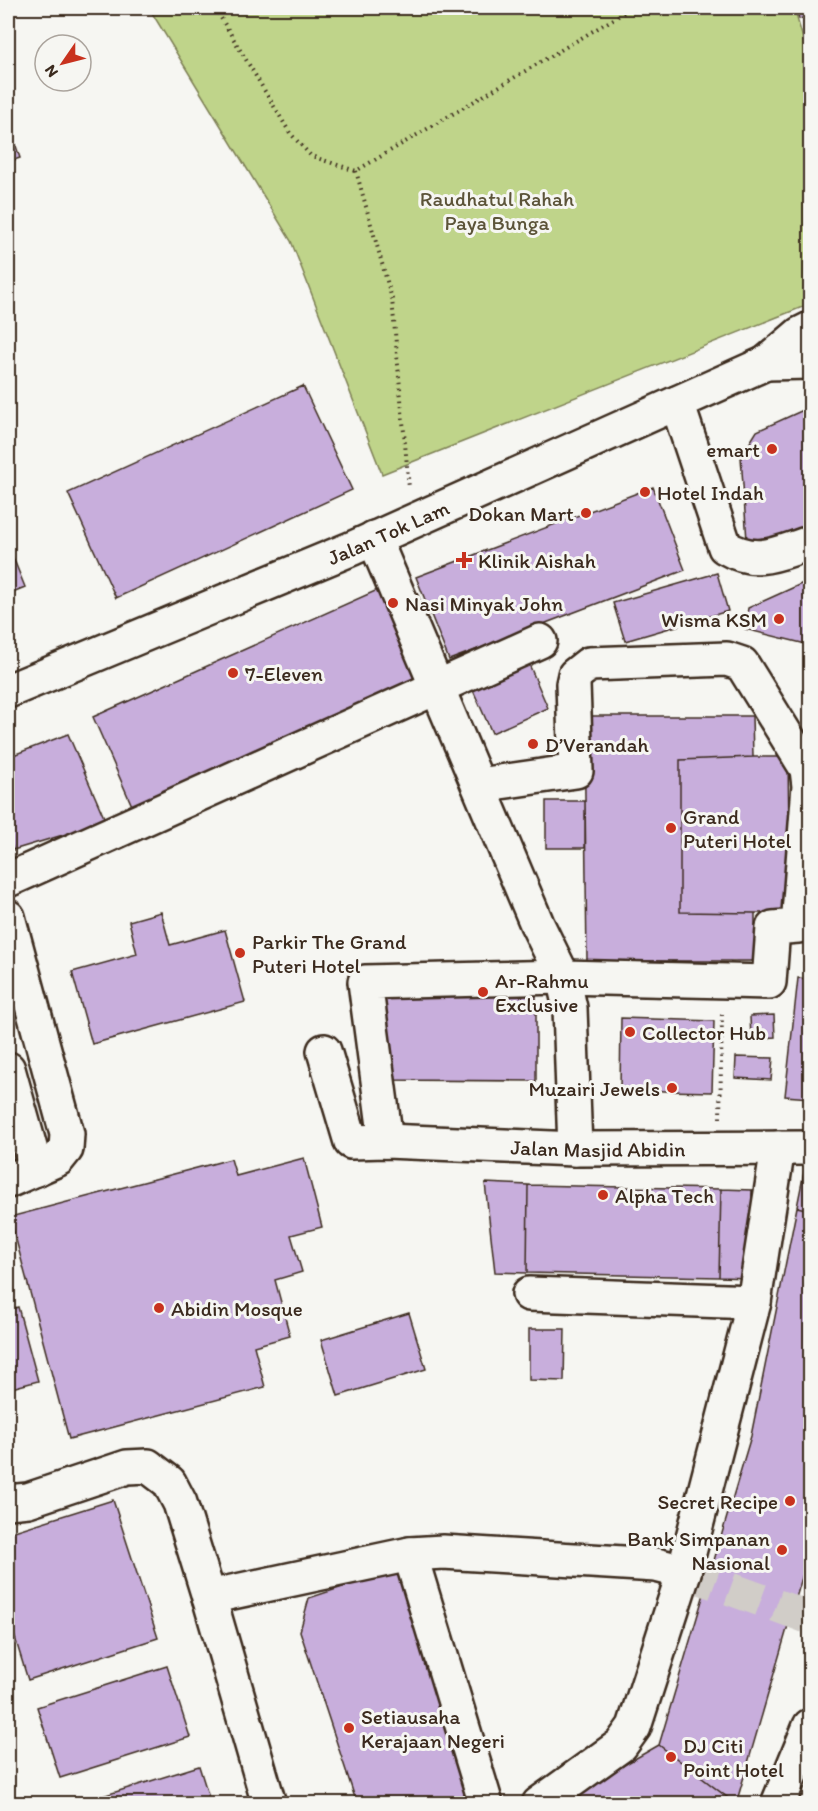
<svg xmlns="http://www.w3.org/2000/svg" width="818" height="1811" font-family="Itim,sans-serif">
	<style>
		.green { fill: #bfd48a; stroke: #7d7f54; stroke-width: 1.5 }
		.building { fill: #c8aedc; stroke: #3b2a1e; stroke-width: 1.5 }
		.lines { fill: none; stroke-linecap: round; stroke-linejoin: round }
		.minor-tunnel { stroke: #d1cdc8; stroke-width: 33; stroke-dasharray: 33 16; stroke-linecap: butt }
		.minor-casing { stroke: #3b2a1e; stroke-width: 38 }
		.path { stroke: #3b2a1e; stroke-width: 4; stroke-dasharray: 1.5 4.5; stroke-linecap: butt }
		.minor { stroke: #f6f6f2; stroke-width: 33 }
		.poi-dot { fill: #c8321e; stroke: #f6f6f2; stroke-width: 2 }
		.labels { text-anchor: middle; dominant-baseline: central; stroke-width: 6; stroke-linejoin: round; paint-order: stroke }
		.park-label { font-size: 21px; fill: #5c5439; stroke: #f6f6f2 }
		.poi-label { font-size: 21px; fill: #3b2a1e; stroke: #f6f6f2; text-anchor: start }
		.street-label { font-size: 21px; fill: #3b2a1e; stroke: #f6f6f2 }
	</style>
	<rect width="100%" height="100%" fill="#f6f6f2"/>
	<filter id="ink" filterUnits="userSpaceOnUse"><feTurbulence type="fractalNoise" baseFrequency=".0167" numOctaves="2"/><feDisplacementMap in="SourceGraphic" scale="12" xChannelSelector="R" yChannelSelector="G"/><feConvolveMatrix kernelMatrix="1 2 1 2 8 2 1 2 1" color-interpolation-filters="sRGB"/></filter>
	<g filter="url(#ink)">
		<path class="green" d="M149 8H794L810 62V304L382 474 291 241Z"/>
		<path class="building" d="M796 8H810V16L799 19Z
			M8 122 20 158 8 162Z
			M303 386 352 490 116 598 68 493Z
			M810 407V533L747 540 741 457 757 431Z
			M653 487 685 570 449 660 416 577Z
			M8 545 25 587 8 594Z
			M717 573 728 611 625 641 613 603Z
			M810 580V645L745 629 748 608Z
			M382 588 427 687 137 817 93 717Z
			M525 655 548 708 492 733 468 679Z
			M584 716H752L753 757 680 760V912L755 913V961H587Z
			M584 716H752L753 757H788L790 913H755V961H587Z
			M68 734 106 822 13 850 8 835V757Z
			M546 801H585V848H546Z
			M161 912 170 945 225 930 245 1002 92 1044 72 972 137 954 129 921Z
			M798 978 810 979V1098L785 1096Z
			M383 987H536V1081L384 1080Z
			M774 1015 775 1037 751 1039 750 1016Z
			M621 1018 714 1021 712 1092 620 1090Z
			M736 1057 773 1058 771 1080 735 1078Z
			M304 1158 322 1227 291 1235 302 1272 275 1280 290 1336 254 1346 265 1387 69 1439 10 1217 231 1159 236 1176Z
			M804 1172 810 1173V1210L797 1207Z
			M485 1183 528 1185 527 1273 495 1272Z
			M528 1185 721 1189 719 1277 527 1273Z
			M721 1189 752 1190 750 1278 719 1277Z
			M797 1207 810 1210V1550L736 1804 659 1745 751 1436Z
			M18 1307 38 1381 8 1389V1310Z
			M409 1313 426 1369 338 1396 321 1340Z
			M529 1329H565L564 1381 529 1380Z
			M113 1500 158 1638 28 1680 8 1615V1533Z
			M404 1567 478 1804H357L300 1631 309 1598Z
			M167 1666 190 1737 60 1778 37 1707Z
			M659 1745 736 1804H556Z
			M199 1766 211 1804H77Z"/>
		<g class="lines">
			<path class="minor-tunnel" d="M684 1572 810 1618"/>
			<defs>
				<g id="minor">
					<path d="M766 363 810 362"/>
					<path d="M677 403 725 547C757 566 778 553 810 543"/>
					<path d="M374 538 537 924 563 977 570 1008 575 1149"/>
					<path id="s1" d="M8 691 353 548 766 363 800 334 810 329"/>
					<path d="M8 880 540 641"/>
					<path d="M8 917 67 1134 66 1149 58 1159 8 1181"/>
					<path id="s2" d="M324 1051 351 1142 386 1141 575 1149 810 1148"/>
					<path d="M8 1069 36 1169"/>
					<path d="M386 1141 365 982 563 977 769 982 773 928 798 926 809 786 807 769 742 664 727 659 589 664 575 675 573 684 576 771 479 785"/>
					<path d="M529 1294 754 1302"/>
					<path d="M8 1502 28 1500 127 1467 148 1466 169 1482 180 1503 209 1597 269 1804"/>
					<path d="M410 1554 486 1804"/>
					<path d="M209 1597 410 1554 443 1552 656 1565 684 1572"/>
					<path d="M539 1804 621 1745 634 1727 684 1572 754 1302 778 1148"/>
					<path d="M778 1804 810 1726"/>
				</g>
			</defs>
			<use href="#minor" class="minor-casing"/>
			<path class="path" d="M215 8 290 133 311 156 356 171 632 8
				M356 171 392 299 409 488
				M720 1118 722 1012"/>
			<use href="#minor" class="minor"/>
		</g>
	</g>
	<g class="poi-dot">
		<circle cx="772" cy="449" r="6"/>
		<circle cx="645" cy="492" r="6"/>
		<circle cx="586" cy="513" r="6"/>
		<path d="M461 551h6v6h6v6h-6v6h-6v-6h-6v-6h6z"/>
		<circle cx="393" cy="603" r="6"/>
		<circle cx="779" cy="619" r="6"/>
		<circle cx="233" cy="673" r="6"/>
		<circle cx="533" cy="744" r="6"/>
		<circle cx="671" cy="828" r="6"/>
		<circle cx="240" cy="953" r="6"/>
		<circle cx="483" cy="992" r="6"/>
		<circle cx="630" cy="1032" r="6"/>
		<circle cx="672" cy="1088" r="6"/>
		<circle cx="603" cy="1195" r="6"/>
		<circle cx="159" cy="1308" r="6"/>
		<circle cx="790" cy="1501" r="6"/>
		<circle cx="782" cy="1550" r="6"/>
		<circle cx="349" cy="1728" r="6"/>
		<circle cx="671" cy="1757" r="6"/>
	</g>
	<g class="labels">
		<g class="park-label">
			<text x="497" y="198">Raudhatul Rahah<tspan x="497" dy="24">Paya Bunga</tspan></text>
		</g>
		<g class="poi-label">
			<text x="760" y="449" text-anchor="end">emart</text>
			<text x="657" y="492">Hotel Indah</text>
			<text x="574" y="513" text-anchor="end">Dokan Mart</text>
			<text x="478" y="560">Klinik Aishah</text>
			<text x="405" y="603">Nasi Minyak John</text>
			<text x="767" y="619" text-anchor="end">Wisma KSM</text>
			<text x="245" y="673">7-Eleven</text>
			<text x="545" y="744">D’Verandah</text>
			<text x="683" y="816">Grand<tspan x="683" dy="24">Puteri Hotel</tspan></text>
			<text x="252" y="941">Parkir The Grand<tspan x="252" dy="24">Puteri Hotel</tspan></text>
			<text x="495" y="980">Ar-Rahmu<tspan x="495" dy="24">Exclusive</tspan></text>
			<text x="642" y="1032">Collector Hub</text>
			<text x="660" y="1088" text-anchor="end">Muzairi Jewels</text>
			<text x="615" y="1195">Alpha Tech</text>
			<text x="171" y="1308">Abidin Mosque</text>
			<text x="778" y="1501" text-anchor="end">Secret Recipe</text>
			<text x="770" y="1538" text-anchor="end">Bank Simpanan<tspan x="770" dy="24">Nasional</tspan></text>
			<text x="361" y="1716">Setiausaha<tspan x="361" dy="24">Kerajaan Negeri</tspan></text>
			<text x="683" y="1745">DJ Citi<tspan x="683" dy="24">Point Hotel</tspan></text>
		</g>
		<g class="street-label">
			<text stroke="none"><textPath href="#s1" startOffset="412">Jalan Tok Lam</textPath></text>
			<text stroke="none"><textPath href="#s2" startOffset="342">Jalan Masjid Abidin</textPath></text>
		</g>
	</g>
	<rect width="818" height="1811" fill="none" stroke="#f6f6f2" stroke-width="30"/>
	<rect x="15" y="15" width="788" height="1781" fill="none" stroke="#3b2a1e" stroke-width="2" filter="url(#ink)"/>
	<g transform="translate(63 63) rotate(235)"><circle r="28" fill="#f6f6f2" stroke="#aba49d" stroke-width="1.5"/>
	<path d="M0-4.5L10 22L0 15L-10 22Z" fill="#c8321e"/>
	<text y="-9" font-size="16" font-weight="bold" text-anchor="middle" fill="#3b2a1e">N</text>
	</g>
</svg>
